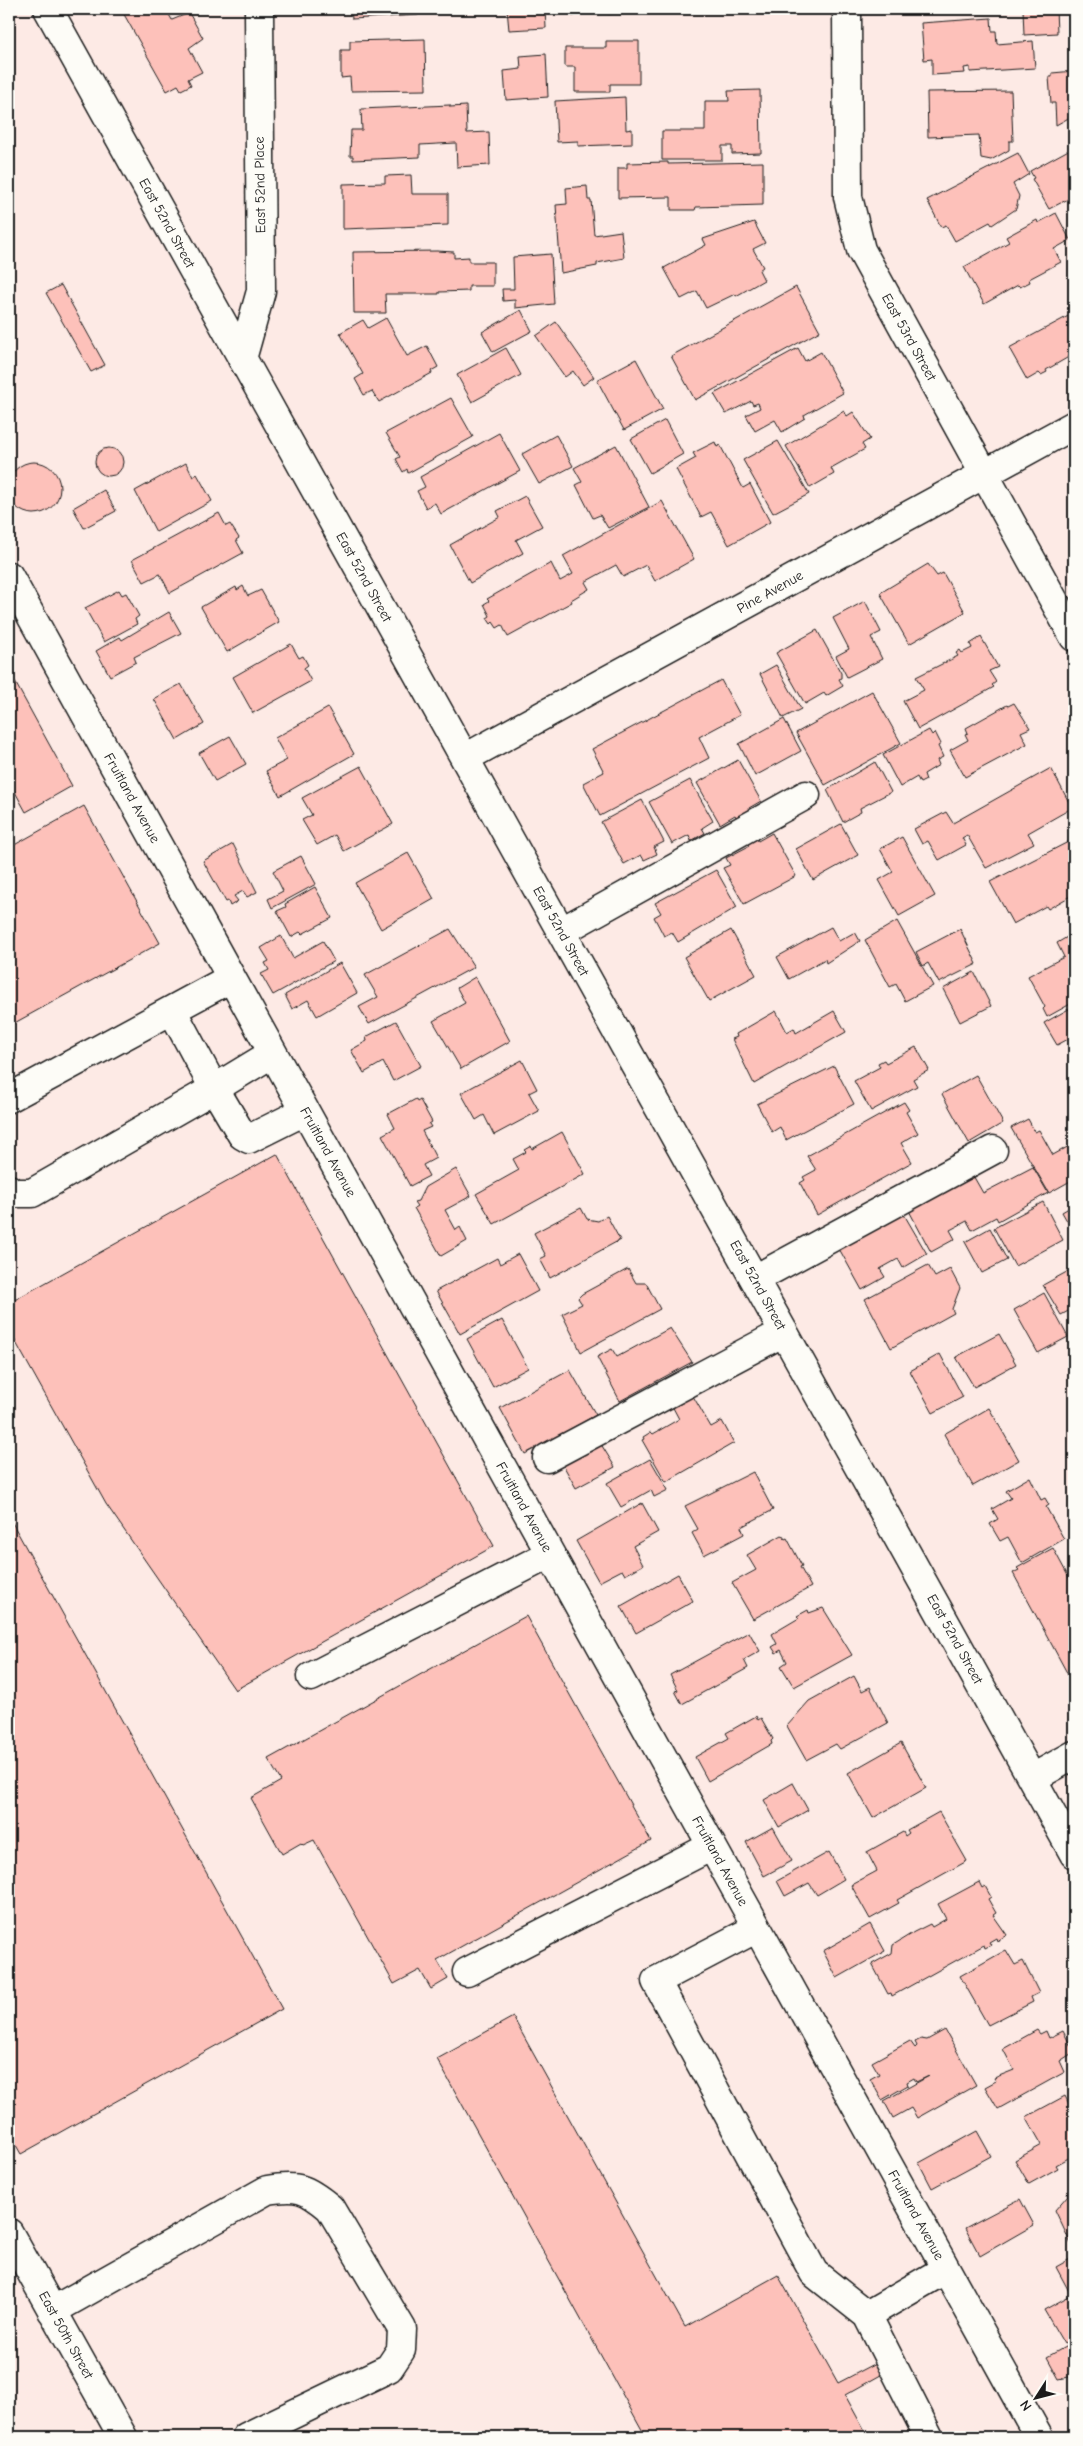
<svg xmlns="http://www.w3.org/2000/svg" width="1083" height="2446" font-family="'Comic Neue',sans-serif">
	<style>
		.building { fill: #fdc1ba; stroke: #1c1c1c }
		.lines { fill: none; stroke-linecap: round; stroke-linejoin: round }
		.minor-casing { stroke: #1c1c1c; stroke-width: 31 }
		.minor { stroke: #fdfcf7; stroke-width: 28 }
		.labels { text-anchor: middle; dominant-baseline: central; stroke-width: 4; stroke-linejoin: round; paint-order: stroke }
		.street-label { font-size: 14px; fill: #1c1c1c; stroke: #fdfcf7 }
	</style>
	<rect width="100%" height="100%" fill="#fdeae5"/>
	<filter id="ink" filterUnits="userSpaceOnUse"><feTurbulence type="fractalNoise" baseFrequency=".02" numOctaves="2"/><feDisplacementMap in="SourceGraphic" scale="10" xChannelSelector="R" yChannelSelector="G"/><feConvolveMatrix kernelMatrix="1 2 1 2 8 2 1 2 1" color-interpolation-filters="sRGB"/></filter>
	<g filter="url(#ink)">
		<path class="building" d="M121 9H166L172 20 189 13 203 38 189 48 202 72 188 79 191 85 181 90 178 85 167 91Z
			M343 9H417L418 15 352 19 351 10Z
			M507 9H545L546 28 509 30Z
			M556 9H620V13L608 14V11L579 12V15L572 16V14H557Z
			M1023 9H1056L1057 33 1024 35Z
			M991 18 992 31H996L997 44 1033 41 1035 68 970 72V67L964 68 965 73 932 75V59L924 60 921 23Z
			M425 39 426 90 351 91 350 77 341 78V50H350V41Z
			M606 41H639V84H610V92H575V67H565V48H606Z
			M546 54 548 97 506 100 504 71 521 69 520 56Z
			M1074 71V115L1056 125 1055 103H1051L1049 77H1052V73Z
			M760 90 761 153 732 154V146H722V160H662V131H705V101H729L728 91Z
			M1011 91 1013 141H1009V150L991 160 981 158 979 135 928 137 927 92Z
			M625 97 626 130 632 129V144L578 146V141L557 142 555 101Z
			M450 105V107L466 106 467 133 489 132 490 165 457 167 456 143 420 145V157L353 160V156H350L351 130H362L361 109Z
			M1074 147V196L1049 209 1032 179 1034 178 1030 171Z
			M1018 153 1029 174 1013 184 1019 196 1016 209 992 225 990 222 955 241 946 225 941 227 927 200Z
			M668 162V164L763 162V205L696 207 695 210H671V197L618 198V168H627V163Z
			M411 175 412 194H448V225L343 229V184L385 183V176Z
			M587 186 588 200H591L594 235 621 231 624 258 597 263V266L561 273 556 205 567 204 566 188Z
			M1056 213 1070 240 1054 249 1061 262 1029 279 1030 282 1020 287 1018 285 984 304 964 267 1009 242 1006 237 1037 220 1038 223Z
			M754 222 765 243 753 249 763 267 759 270 764 280 736 296 735 294 706 308 697 291 681 299 664 268 706 245 703 239Z
			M437 251 454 252V258L469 257V262H493V286H469V291L439 292V294H385L386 313H354L353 252Z
			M551 254 554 304 515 308V300L503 301 502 289H514L513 257Z
			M61 285 105 365 91 372 46 293Z
			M796 287 820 331 695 400 671 356Z
			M521 310 532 331 493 352 482 332Z
			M1074 313V354L1046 370 1047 372 1041 375 1039 373 1027 380 1009 348Z
			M386 318 407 356 427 346 438 367 431 371 432 373 379 402 372 391 364 395 355 379 363 374 340 333 363 320 368 328Z
			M556 322 594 377 583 385 573 371 565 377 536 336Z
			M506 348 521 375 472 402 457 375Z
			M798 348 805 361 821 352 843 393 804 415 805 418 782 432 775 420 755 431 746 415 760 408 758 403 753 405 751 401 726 414 714 394Z
			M636 359 663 409 624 430 597 380Z
			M451 398 473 437 408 473 407 469 403 472 396 459 400 457 386 433Z
			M844 411 847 416 853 412 870 439 862 444 865 449 831 468 834 474 810 488 786 446Z
			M665 420 683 454 650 473 631 439Z
			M499 433 520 471 441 514 435 503 426 508 417 491 425 487 420 477Z
			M556 435 573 466 539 484 522 454Z
			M778 441 809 494 773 513 743 460Z
			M715 442 717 447 720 445 743 488 750 484 770 522 729 545 711 512 701 517 676 469 696 458 693 453Z
			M616 445 649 507 608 528 600 515 593 518 576 485 582 482 574 468Z
			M95 462a14 14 0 1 1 28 0a14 14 0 1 1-28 0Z
			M8 488a26 26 0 1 1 52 0a26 26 0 1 1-52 0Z
			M186 463 193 477 197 474 212 501 156 532 135 491Z
			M104 490 116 511 84 528 73 508Z
			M525 496 542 526 516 540 523 553 470 583 450 545 500 517 497 511Z
			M662 501 694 559 655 581 646 565 623 577 616 565 585 582 589 589 571 600 572 602 508 637 502 625 497 628 493 622 491 624 487 618 490 616 484 604 489 601 487 599 551 563 560 581 573 574 563 556Z
			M219 513 226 526 230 524 239 538 236 540 243 553 170 593 160 574 144 582 132 560Z
			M928 564 937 576 943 573 965 612 909 644 880 593Z
			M243 586 248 596 261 590 279 622 227 652 201 607 236 587 237 590Z
			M119 590 122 595 126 593 139 616 135 619 137 624 104 642 85 608Z
			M865 601 881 632 871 637 882 659 847 677 836 656 849 649 833 618Z
			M169 612 181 633 134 657 136 662 110 676 96 651 120 637 122 640Z
			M817 630 841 673V678L839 679 843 686 826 696 824 693 805 704 776 653Z
			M981 637 998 667 989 671 996 682 992 685 994 687 918 729 903 701 924 690 916 677 958 656 956 653 960 650 962 653 972 648 970 644Z
			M291 644 299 658 303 656 308 665 304 668 311 681 253 713 233 677Z
			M776 665 801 709 783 718 760 674Z
			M9 671 72 786 26 812 9 781Z
			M721 680 740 715 699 737 709 758 600 816 583 783 604 772 592 749Z
			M181 684 204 724 177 740 154 699Z
			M872 691 901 743 825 785 796 733Z
			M1014 703 1030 728 1021 732 1027 744 965 777 950 750 968 740 965 734 968 733 966 728 1007 705 1008 706Z
			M328 708 354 754 280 796 266 771 287 760 275 738Z
			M784 719 801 751 755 776 739 744Z
			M929 730 932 735 935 732 941 744 938 746 943 757 937 760 939 765 924 774 926 780 920 783 917 777 900 787 883 755Z
			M230 736 246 764 215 781 199 753Z
			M738 760 761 801 749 808 752 814 739 822 735 815 720 824 697 783Z
			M875 762 891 792 860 808 861 812 843 822 827 790Z
			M361 766 393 824 344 851 335 835 317 845 302 820 312 815 302 798Z
			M1051 768 1072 808 1028 833 1034 843 986 868 967 835 962 838 966 845 939 860 928 841 922 844 914 829 946 812 953 823Z
			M690 780 713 821 702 828 705 833 691 841 689 835 672 844 649 802Z
			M642 800 664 842 654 847 657 854 644 860 641 855 624 864 601 822Z
			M84 806 160 943 9 1026V848Z
			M841 824 858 855 813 880 796 849Z
			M772 833 796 876 744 904 723 868 730 865 726 858 749 846 746 839 755 834 758 841Z
			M902 837 935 896 899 916 879 880 893 872 880 849Z
			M1074 839V894L1048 909 1046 906 1013 924 990 882Z
			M233 844 257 892 247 897 243 891 234 896 238 901 230 906 228 901 226 902 203 861Z
			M408 853 434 899 381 929 355 883Z
			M301 856 316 884 272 908 268 899 283 891 273 871Z
			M716 870 737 907 678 942 672 932 664 936 654 917 661 913 655 903Z
			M315 887 332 918 302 934 300 932 291 937 277 911 286 907 285 904Z
			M897 921 933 986 905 1001 896 984 890 987 865 940Z
			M831 927 839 941 855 932 860 941 826 963 825 959 789 979 777 957Z
			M450 929 474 967 369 1024 359 1007 378 997 365 975Z
			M960 929 977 964 939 983 928 963 923 966 916 952Z
			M731 930 756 975 709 1001 684 957Z
			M1074 933V1002L1047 1017 1043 1009 1045 1007 1028 976 1064 957 1057 943Z
			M281 936 293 958 323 941 334 961 273 995 261 974 269 970 265 963 269 961 261 948Z
			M340 963 357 993 317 1016 308 1000 292 1009 285 995Z
			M974 972 991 1006 960 1022 943 989Z
			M475 977 510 1041 461 1069 433 1021 465 1003 457 988Z
			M1074 1006V1036L1057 1045 1044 1023Z
			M776 1011 787 1032 794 1028 796 1033 834 1011 846 1032 754 1084 732 1039 737 1037 736 1034Z
			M396 1021 421 1066 393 1081 383 1062 364 1073 351 1050 367 1041 366 1037Z
			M916 1047 929 1070 913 1079 917 1086 871 1111 854 1081 880 1067 878 1063 884 1060 886 1063Z
			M522 1060 537 1089 529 1093 539 1111 494 1135 484 1115 476 1120 461 1093Z
			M834 1066 854 1104 786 1140 780 1127 772 1132 757 1104Z
			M976 1075 1003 1123 969 1143 942 1094Z
			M416 1099 417 1102 420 1100 432 1122 429 1124 431 1127 422 1131 436 1158 423 1165 429 1176 410 1186 382 1135 395 1128 388 1114Z
			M904 1102 909 1110 906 1112 918 1133 901 1143 912 1162 817 1215 800 1183 805 1180 803 1177 816 1170 807 1156Z
			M1028 1119 1035 1132 1039 1130 1053 1155 1071 1145 1074 1151V1179L1049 1193 1011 1128Z
			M562 1132 585 1174 494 1224 476 1194 519 1170 513 1159 526 1152 524 1150 531 1146 532 1149Z
			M277 1154 494 1546 235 1690 106 1504 9 1330V1303Z
			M1033 1167 1048 1193 998 1221 996 1217 972 1230 967 1221 950 1230 955 1239 931 1252 907 1207 971 1172 983 1193Z
			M456 1169 471 1196 445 1210 456 1230 460 1227 467 1241 441 1256 414 1208 417 1206 414 1202 418 1201 425 1187Z
			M1043 1202 1063 1240 1015 1266 994 1228Z
			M1074 1205V1233L1062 1212Z
			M581 1208 587 1219 598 1221 607 1216 620 1240 550 1278 540 1259 546 1256 534 1233Z
			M902 1211 927 1254 903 1268 898 1259 880 1269 885 1277 862 1290 837 1245Z
			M990 1228 1007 1260 982 1273 965 1242Z
			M518 1254 538 1291 460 1334 436 1291 497 1258 500 1264Z
			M928 1265 935 1277 950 1269 960 1288 952 1309 954 1313 891 1348 865 1299Z
			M1074 1268V1308L1061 1315 1043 1285Z
			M628 1269 636 1283H646L660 1309 581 1352 562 1314 582 1304 578 1298 582 1294Z
			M1044 1293 1068 1337 1038 1353 1014 1310Z
			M502 1320 528 1368 493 1387 467 1339Z
			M670 1328 692 1362 620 1401 597 1357 612 1349 617 1357Z
			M999 1334 1016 1364 974 1387 956 1357Z
			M940 1354 963 1397 933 1413 910 1371Z
			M570 1370 596 1415 525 1454 500 1408Z
			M690 1391 711 1427 722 1421 734 1443 666 1482 642 1440 644 1439 643 1437 651 1432 653 1434 679 1419 670 1402Z
			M989 1408 1019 1460 973 1486 944 1434Z
			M599 1441 615 1467 576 1488 562 1463Z
			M650 1459 668 1490 654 1497 651 1490 621 1507 607 1483Z
			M753 1472 773 1510 741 1527 744 1534 704 1555 692 1533 698 1529 685 1506Z
			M1030 1477 1041 1500 1045 1498 1049 1505 1046 1507 1064 1539 1022 1563 1008 1537 1000 1541 990 1524 998 1519 992 1509 1011 1498 1006 1491Z
			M642 1503 658 1532 633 1546 643 1565 625 1575 622 1570 599 1582 576 1541Z
			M9 1517 282 2009 21 2154 9 2133Z
			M782 1535 785 1539 787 1538 802 1566 800 1567 811 1587 753 1619 732 1583 756 1570 747 1555Z
			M1053 1548 1074 1587V1681L1072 1682 1013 1573 1019 1570 1017 1568Z
			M678 1574 693 1601 636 1633 621 1606Z
			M823 1608 852 1655 794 1687 781 1666 787 1662 781 1650 776 1653 772 1647 777 1644 772 1634 799 1618 797 1616 808 1610 809 1613Z
			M526 1616 651 1841 437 1960 448 1979 431 1989 420 1970 394 1984 314 1840 303 1845 301 1843 282 1854 251 1798 281 1781 268 1759Z
			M749 1632 760 1651 744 1660 748 1668 682 1704 675 1691 678 1690 670 1675Z
			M854 1676 862 1691 870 1687 888 1723 840 1749 836 1744 806 1760 787 1726 809 1701Z
			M756 1716 758 1720 761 1718 773 1739 771 1741 772 1744 708 1781 695 1757 729 1738 726 1733Z
			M901 1743 926 1788 873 1818 848 1773Z
			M793 1783 808 1810 779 1827 764 1800Z
			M939 1812 967 1861 897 1900 899 1903 870 1919 851 1885 877 1871 867 1852 903 1832 905 1836 909 1833 907 1830Z
			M773 1827 792 1861 764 1876 746 1842Z
			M829 1852 844 1879 817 1895 809 1883 785 1896 777 1881Z
			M979 1882 982 1888 985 1886 991 1897 988 1899 996 1913 993 1915 1007 1935 997 1941 996 1938 989 1942 991 1945 985 1948 984 1945 892 1996 891 1993 888 1994 872 1964 892 1953 893 1945 914 1932 930 1924 932 1927 946 1919 938 1904Z
			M870 1924 885 1951 837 1978 823 1951Z
			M1006 1950 1015 1965 1023 1961 1039 1993 1031 1997 1033 2002 988 2025 960 1976Z
			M513 2017 685 2327 778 2275 838 2383 882 2360 888 2371 845 2395 868 2437H646L437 2059Z
			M945 2030 976 2085 917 2118 911 2108 893 2118 884 2101 929 2076 916 2082 914 2078 907 2082 908 2085 882 2100 870 2079 879 2074 872 2062 910 2041 915 2048 917 2046 915 2042 921 2039 927 2040Z
			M1037 2030 1040 2034 1046 2031 1049 2038 1063 2031 1074 2052 1060 2061 1065 2072 998 2109 985 2087 996 2081 994 2078 1014 2070 1003 2049Z
			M1065 2096 1074 2114V2155L1056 2165 1058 2168 1029 2184 1015 2160 1042 2145 1026 2117Z
			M977 2131 991 2156 932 2188 919 2163Z
			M1074 2189V2242L1071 2244 1055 2210 1068 2195 1067 2193Z
			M1020 2199 1034 2225 980 2256 965 2228Z
			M1072 2258 1074 2262V2339L1064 2344 1044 2310 1071 2295 1056 2267Z
			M1074 2342V2376L1059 2379 1047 2357Z"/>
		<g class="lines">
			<defs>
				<path id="minor" d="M48 9 1074 1854
					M847 9 848 197 861 250 1074 637
					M242 359 261 291 259 9
					M9 576 1039 2437
					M465 758 1074 425
					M562 931 806 795
					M273 1053 217 1087 216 1091 242 1135 249 1139 305 1111
					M9 1098 231 978
					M9 1189 12 1193H32L217 1087 210 1081 172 1010
					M755 1279 993 1150
					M547 1458 784 1332
					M311 1677 550 1554
					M1033 1778 1074 1755
					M757 1928 656 1981 814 2273 867 2315
					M467 1972 712 1846
					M9 2233 123 2437
					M52 2311 267 2190C298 2185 306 2188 330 2208L402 2329 401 2350 389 2368 246 2437
					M929 2437 867 2315 946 2269"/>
			</defs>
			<use href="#minor" class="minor-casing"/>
			<use href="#minor" class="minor"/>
		</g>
	</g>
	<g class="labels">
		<g class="street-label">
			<text transform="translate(260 185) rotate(-91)">East 52nd Place</text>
			<text transform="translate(167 223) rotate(61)">East 52nd Street</text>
			<text transform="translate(909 337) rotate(61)">East 53rd Street</text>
			<text transform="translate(364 577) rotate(61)">East 52nd Street</text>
			<text transform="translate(770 592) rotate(-29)">Pine Avenue</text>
			<text transform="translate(132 798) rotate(61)">Fruitland Avenue</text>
			<text transform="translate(561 931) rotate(61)">East 52nd Street</text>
			<text transform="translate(328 1152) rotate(61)">Fruitland Avenue</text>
			<text transform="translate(758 1285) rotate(61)">East 52nd Street</text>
			<text transform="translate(524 1507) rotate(61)">Fruitland Avenue</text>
			<text transform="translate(955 1639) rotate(61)">East 52nd Street</text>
			<text transform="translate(720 1861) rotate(61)">Fruitland Avenue</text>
			<text transform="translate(916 2215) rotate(61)">Fruitland Avenue</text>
			<text transform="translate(66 2335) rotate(61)">East 50th Street</text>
		</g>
	</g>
	<rect width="1083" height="2446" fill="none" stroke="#fdfcf7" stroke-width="30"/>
	<rect x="15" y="15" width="1053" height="2416" fill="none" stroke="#1c1c1c" stroke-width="2" filter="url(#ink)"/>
	<g transform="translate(1036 2398) rotate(234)" stroke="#fdfcf7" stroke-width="4" paint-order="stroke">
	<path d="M0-4L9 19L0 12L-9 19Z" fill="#1c1c1c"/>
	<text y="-8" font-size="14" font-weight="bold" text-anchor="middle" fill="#1c1c1c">N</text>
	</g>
</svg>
